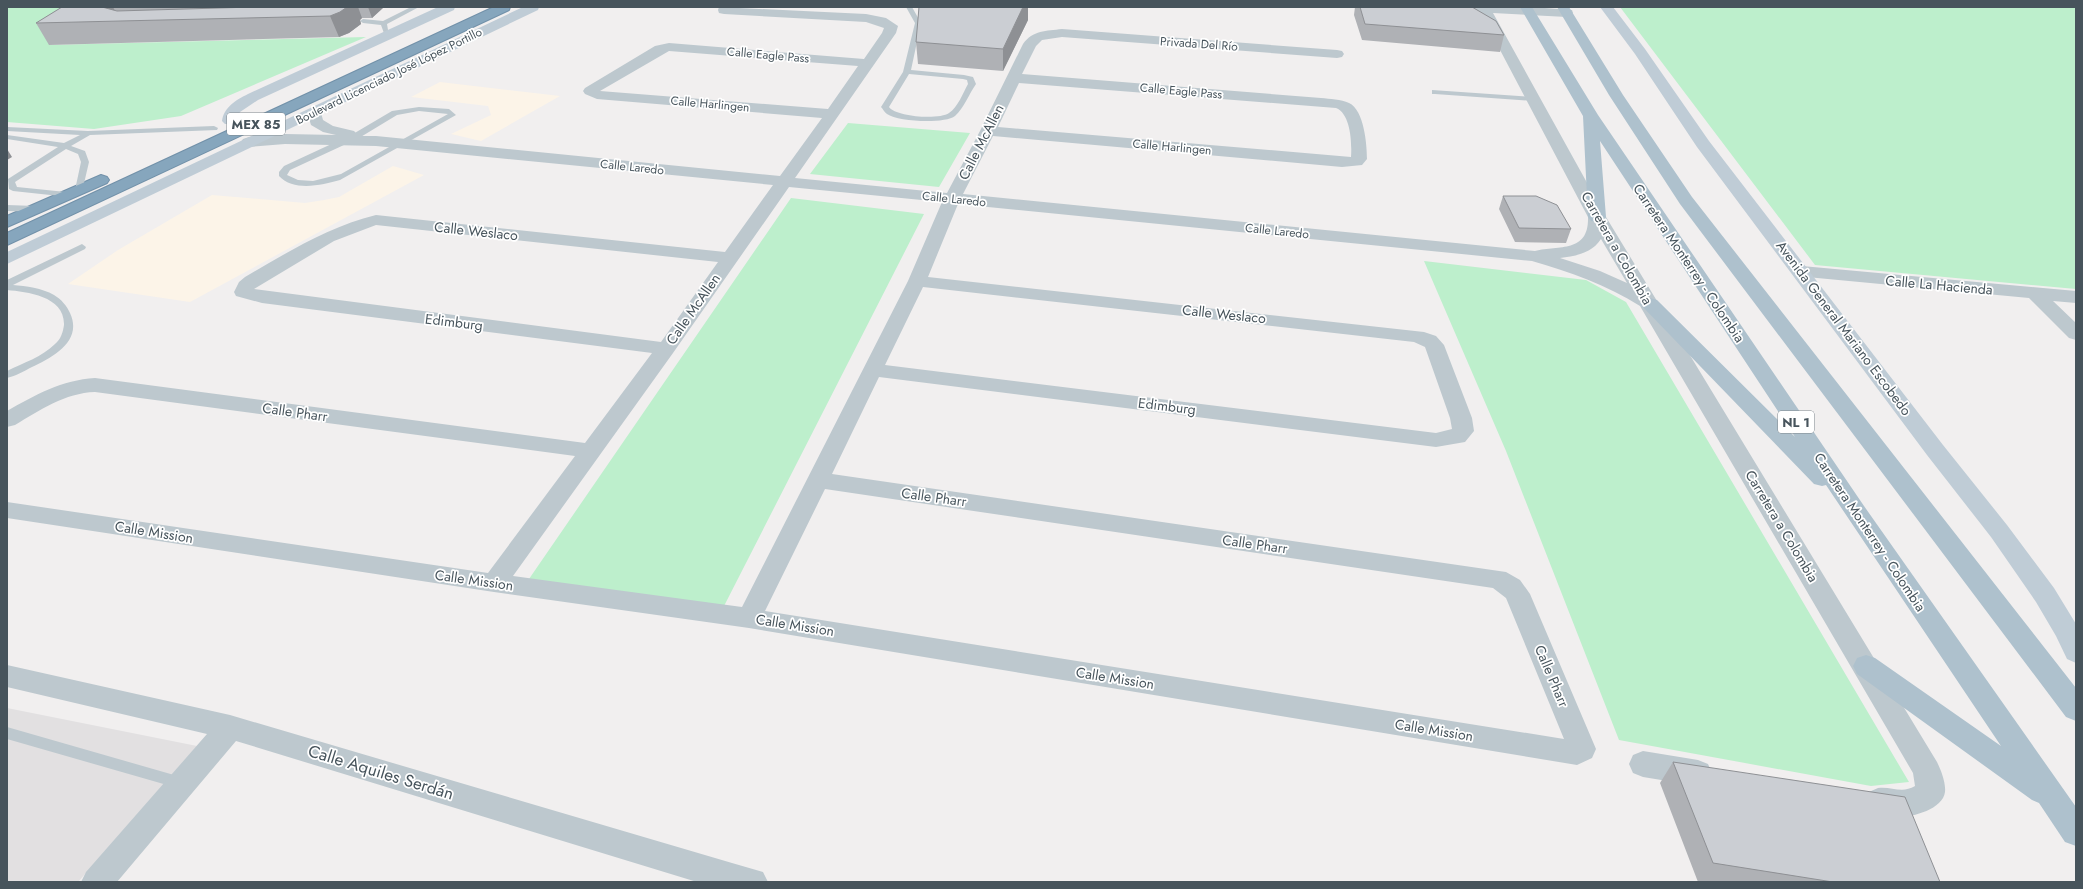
<svg xmlns="http://www.w3.org/2000/svg" width="2083" height="889" font-family="Jost,sans-serif">
	<style>
		.commercial { fill: #fcf4e8 }
		.education { fill: #e2e0e1 }
		.green { fill: #bdefcc }
		.lines { fill: none; stroke-linecap: round; stroke-linejoin: round }
		.highway-casing { stroke: #7291a9; stroke-width: 2 }
		.lane { fill: #bdc8ce; fill-rule: evenodd }
		.street { fill: #bdc8ce; fill-rule: evenodd }
		.secondary { fill: #bfccd6; fill-rule: evenodd }
		.primary { fill: #aec1cd; fill-rule: evenodd }
		.highway { fill: #86a6bd; fill-rule: evenodd }
		.wall { fill: #afb1b5 }
		.shaded-wall { fill: #8e9094 }
		.building { fill: #cbced3; stroke: #8e9094 }
		.labels { text-anchor: middle; dominant-baseline: central; stroke-width: 3.5; stroke-linejoin: round; paint-order: stroke }
		.far-street-label { font-size: 12px; fill: #47545c; stroke: #fff }
		.shield { fill: #fff; stroke: #7e878d; stroke-width: 1 }
		.shield-label { font-size: 13px; font-weight: bold; fill: #47545c }
		.street-label { font-size: 14px; fill: #47545c; stroke: #fff }
		.near-street-label { font-size: 17px; fill: #47545c; stroke: #fff }
	</style>
	<rect width="100%" height="100%" fill="#f1efef"/>
	<path class="commercial" d="M440 82 560 96 481 141 451 134 491 115 488 106 411 97Z
		M393 166 424 175 190 302 68 284 118 250 212 195 305 203 324 200 339 197Z"/>
	<path class="education" d="M7 708 197 746 78 882H7Z"/>
	<path class="green" d="M7 7H106L49 45 366 37 181 116 94 129 7 122Z
		M1620 7H2076V289L1815 265Z
		M848 123 970 133 939 187 810 174Z
		M791 198 924 214 723 608 529 579Z
		M1424 261 1586 280 1626 302 1909 782 1871 786 1619 740 1506 451Z"/>
	<g class="lines">
		<defs>
			<path id="highway" d="M494 7H510L509 10 7 245V233Z
				M101 175 107 177 109 180 107 183 7 227V216Z"/>
		</defs>
		<use href="#highway" class="highway-casing"/>
		<path class="lane" d="M411 7H419L387 24 389 36H385L381 25 363 23 360 21 363 19 383 21Z
			M906 7H912L921 23 911 70 964 75 973 77 976 84C969 94 964 108 955 116 945 124 898 122 887 114 885 113 883 109 881 107L903 72 915 23ZM909 74 963 79 967 80 968 84C963 93 958 107 949 113 939 120 896 117 889 107Z
			M1432 90 1534 97 1538 99 1534 101 1435 94H1432Z
			M419 107 449 109 456 115 340 180C322 185 294 192 279 176V172L284 166 353 134 392 111ZM419 111 448 114 341 174 313 181 298 180 287 175 290 170 359 138 397 115Z
			M214 126 218 128 217 130 90 135 71 146 85 151 89 162 82 192H76L75 190 81 162 78 154 66 149 15 182 17 187 66 192 70 195 69 197 13 191 9 189 8 179 58 147 7 139V135L64 143 80 135 7 131V127L88 131Z
			M7 205 35 206 39 209 35 212 7 211Z
			M82 244 86 247 85 249 13 285C26 286 42 288 54 295 61 299 67 306 70 313 83 341 53 357 32 367 24 371 16 376 7 378V371C23 363 42 357 55 344 61 339 63 332 64 325 65 296 27 292 7 290V280Z
			M7 727 181 777 186 778 188 783 186 788 181 789 7 739Z"/>
		<path class="street" d="M719 7 866 14 886 18 898 26 896 33 795 178 947 193 980 131 1023 44C1033 30 1046 31 1062 29L1337 50 1342 51 1344 54 1342 57 1337 58 1062 37 1042 40 1036 46 1022 74 1321 98C1330 99 1341 99 1349 103 1364 110 1367 144 1367 159L1362 165 1342 167 993 136 963 194 1535 251C1560 245 1589 253 1588 217L1480 12 1465 11 1459 7H1531L1572 10 1573 13 1567 17 1493 13 1606 217 1937 762C1941 770 1946 783 1945 792 1943 809 1913 817 1899 817 1888 817 1878 814 1869 810L1864 801 1869 792C1872 791 1875 789 1878 788 1891 786 1902 794 1915 786L1913 773 1640 306C1607 285 1570 272 1532 261L958 204 928 277 1424 332 1436 336 1444 345 1472 418 1474 431 1465 442 1436 447 879 377 832 474 1506 572 1520 580 1530 594 1596 749 1592 758 1577 765 749 628 494 592 7 518V502L488 573 575 456 95 392C65 393 40 410 15 425L7 427V411C35 395 62 380 95 378L585 443 652 353 262 303 236 296 234 292 239 282 245 277C288 252 328 227 376 215L725 252 773 185 376 146 285 144 249 147 243 145 241 142 243 139 249 137 285 134 336 135 323 132 311 125 307 112 310 109H320L323 120 333 126 354 131 357 134 355 136H376L780 176 822 118 597 99 585 94 583 91 585 88 655 46 669 43 864 59 882 33 884 28 866 22 724 14 719 13 718 10ZM669 51 858 66 828 109 600 91ZM1019 83 1336 108C1351 114 1352 143 1351 157L998 127ZM789 187 942 202 908 281 742 607 513 576 673 353ZM376 225 718 262 661 342 254 289 334 241ZM1601 239 1627 283 1600 271 1560 258C1576 256 1592 253 1601 239ZM923 287 1414 342 1425 347 1450 418 1452 429 1436 433 885 365ZM825 489 1493 588 1506 598 1564 739 765 611Z
			M1802 266 2076 291V303L2053 301 2076 323V340L2069 338 2029 298 1796 276 1793 272 1796 268Z
			M7 665 230 715 732 863 763 872 768 882H697L236 741 117 882H81L86 872 207 734 7 687Z
			M1643 751 1698 760 1708 764 1712 773 1708 782 1698 786 1643 777 1633 773 1629 764 1633 755Z"/>
		<path class="secondary" d="M438 7H455L454 10 258 100 240 112 235 124H225L222 121C224 107 236 100 248 94Z
			M523 7H539L538 10 7 264V252Z
			M1600 7H1613L1645 49 1709 141 1943 445 2007 525 2054 588 2076 624V663L2067 659 2056 636 2036 602 1991 537 1927 455 1697 147 1635 54Z"/>
		<path class="primary" d="M1520 7H1532L1598 115 1864 506 2076 807V846L2065 842 2039 803 2032 800 1857 674 1853 666 1857 658 1866 655 1875 658 2001 746 1826 485 1822 486 1814 484 1640 304 1643 300 1650 298 1657 300 1795 437 1600 141 1606 217 1603 221 1597 222 1591 221 1588 217 1583 116Z
			M1557 7H1569L1623 95 1692 197 2076 688V721L2066 717 1680 204 1609 95Z"/>
		<use href="#highway" class="highway"/>
	</g>
	<path class="wall" d="M62 7H384L372 18H362L360 20 361 24 349 33 339 37 49 45 36 23Z
		M919 7H1028V20L1003 71 918 64 916 42Z
		M1355 7H1472L1504 35 1500 52 1362 40 1354 15Z
		M1503 196 1571 229 1566 243 1515 242 1499 209Z
		M1673 762 1940 882H1698L1660 783Z"/>
	<path class="shaded-wall" d="M98 7H113L119 19Z
		M347 7H358L362 18 360 20 361 24 349 33 339 37 330 16Z
		M368 7H384L372 18Z
		M1023 7H1028V20L1003 71V49Z
		M7 149 12 157 7 160Z"/>
	<path class="building" d="M62 7H102L117 11 253 7H347L340 12 330 16 36 23Z
		M919 7H1023L1003 49 916 42Z
		M1360 7H1472L1496 21 1504 35 1365 24Z
		M1503 196H1536L1557 205 1571 229 1519 228Z
		M1673 762 1905 797 1940 882H1833L1713 863Z"/>
	<g class="labels">
		<g class="far-street-label">
			<text transform="translate(1199 44) rotate(4)">Privada Del Río</text>
			<text transform="translate(768 55) rotate(5)">Calle Eagle Pass</text>
			<text transform="translate(389 76) rotate(-26)">Boulevard Licenciado José López Portillo</text>
			<text transform="translate(1181 91) rotate(5)">Calle Eagle Pass</text>
			<text transform="translate(710 104) rotate(5)">Calle Harlingen</text>
			<text transform="translate(1172 147) rotate(5)">Calle Harlingen</text>
			<text transform="translate(632 167) rotate(6)">Calle Laredo</text>
			<text transform="translate(954 199) rotate(6)">Calle Laredo</text>
			<text transform="translate(1277 231) rotate(6)">Calle Laredo</text>
		</g>
		<g class="shield">
			<rect x="227" y="113" width="58" height="22" rx="3"/>
			<rect x="1778" y="411" width="36" height="22" rx="3"/>
		</g>
		<g class="shield-label">
			<text x="256" y="124">MEX 85</text>
			<text x="1796" y="422">NL 1</text>
		</g>
		<g class="street-label">
			<text transform="translate(981 142) rotate(-63)">Calle McAllen</text>
			<text transform="translate(476 231) rotate(6)">Calle Weslaco</text>
			<text transform="translate(1617 248) rotate(60)">Carretera a Colombia</text>
			<text transform="translate(1689 263) rotate(56)">Carretera Monterrey - Colombia</text>
			<text transform="translate(1939 285) rotate(5)">Calle La Hacienda</text>
			<text transform="translate(693 309) rotate(-55)">Calle McAllen</text>
			<text transform="translate(1224 314) rotate(6)">Calle Weslaco</text>
			<text transform="translate(454 322) rotate(7)">Edimburg</text>
			<text transform="translate(1844 328) rotate(53)">Avenida General Mariano Escobedo</text>
			<text transform="translate(1167 406) rotate(7)">Edimburg</text>
			<text transform="translate(295 412) rotate(8)">Calle Pharr</text>
			<text transform="translate(934 497) rotate(8)">Calle Pharr</text>
			<text transform="translate(1782 526) rotate(59)">Carretera a Colombia</text>
			<text transform="translate(154 532) rotate(9)">Calle Mission</text>
			<text transform="translate(1870 532) rotate(56)">Carretera Monterrey - Colombia</text>
			<text transform="translate(1255 544) rotate(8)">Calle Pharr</text>
			<text transform="translate(474 580) rotate(8)">Calle Mission</text>
			<text transform="translate(795 625) rotate(9)">Calle Mission</text>
			<text transform="translate(1552 676) rotate(67)">Calle Pharr</text>
			<text transform="translate(1115 678) rotate(9)">Calle Mission</text>
			<text transform="translate(1434 730) rotate(9)">Calle Mission</text>
		</g>
		<g class="near-street-label">
			<text transform="translate(381 772) rotate(17)">Calle Aquiles Serdán</text>
		</g>
	</g>
	<rect width="2083" height="889" fill="none" stroke="#47545c" stroke-width="16"/>
</svg>
